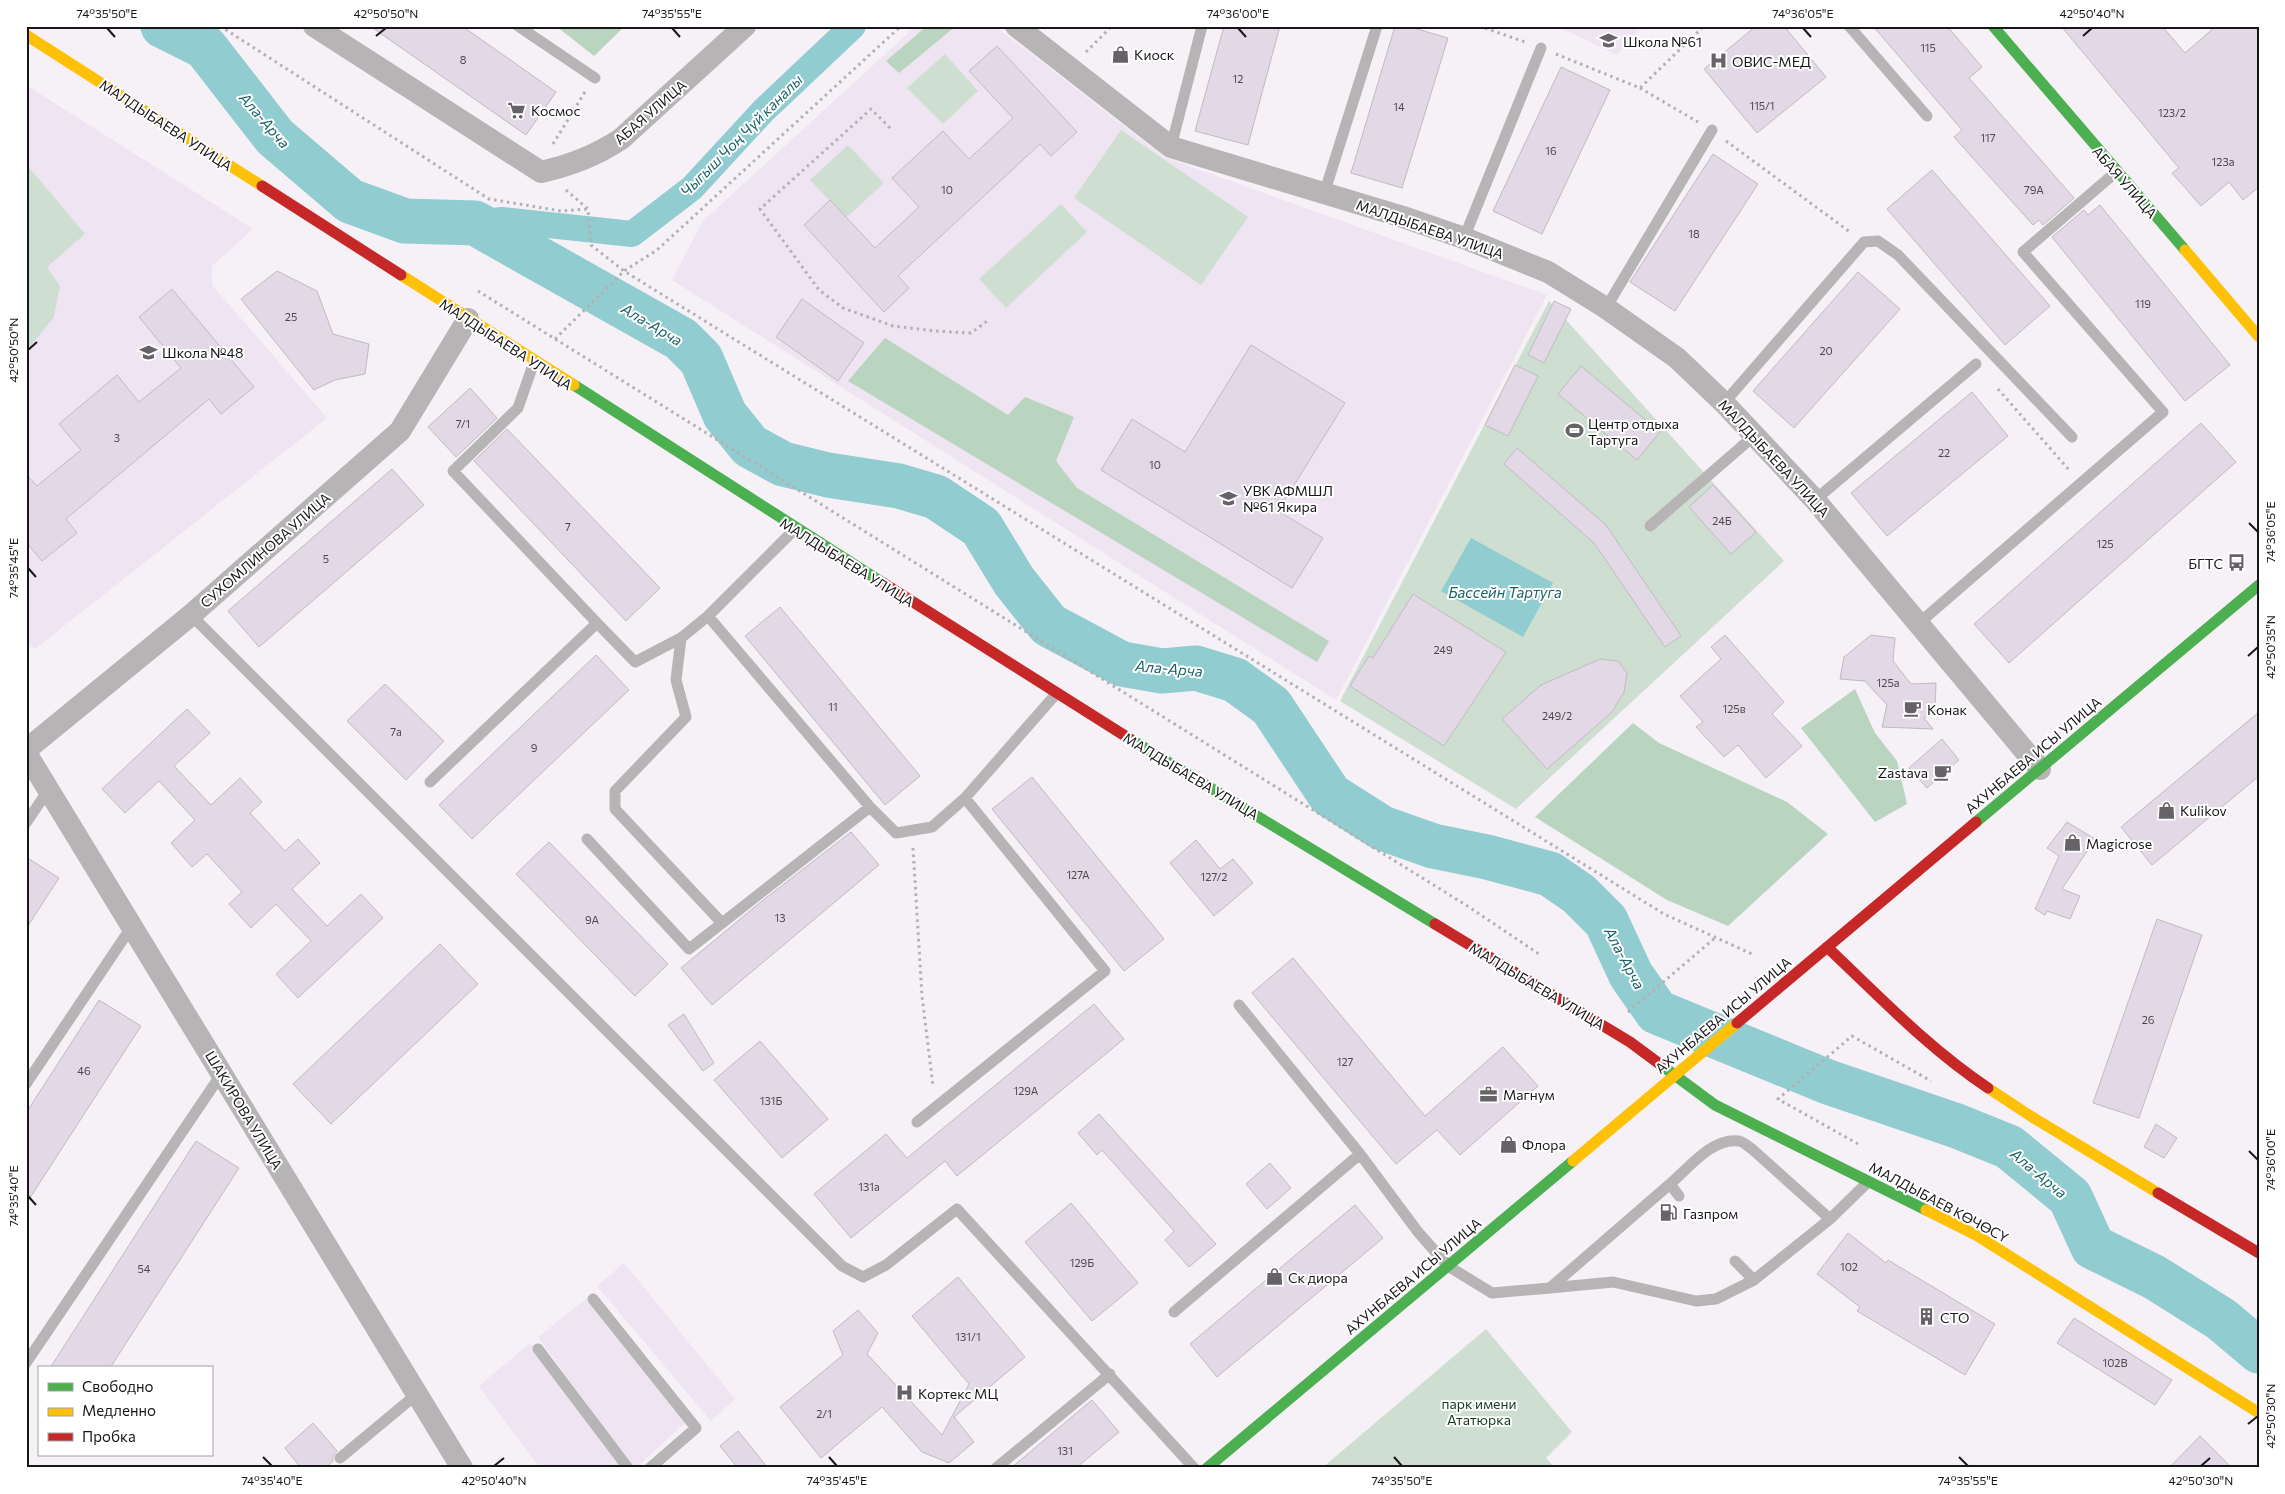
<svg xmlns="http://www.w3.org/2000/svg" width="2285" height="1494" font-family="Commissioner,sans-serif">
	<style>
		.built { fill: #efe4f1 }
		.green { fill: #cedfd2 }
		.forest { fill: #b9d4bf }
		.water { fill: #90ccd0 }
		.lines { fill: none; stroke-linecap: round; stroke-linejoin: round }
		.canal { stroke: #90ccd0; stroke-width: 26 }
		.river { stroke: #90ccd0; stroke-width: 45 }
		.building { fill: #e3d8e5; stroke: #c0bbc0 }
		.path { stroke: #b3b0b2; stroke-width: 3; stroke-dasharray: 2.5 4; stroke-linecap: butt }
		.lane { stroke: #b6b4b5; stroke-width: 11 }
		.street { stroke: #b6b4b5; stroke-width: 22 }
		.fast { stroke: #4caf50; stroke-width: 11 }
		.slow { stroke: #ffc107; stroke-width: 11 }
		.jam { stroke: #c62828; stroke-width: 11 }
		.ticks { fill: none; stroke: #19161a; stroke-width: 2 }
		.labels { text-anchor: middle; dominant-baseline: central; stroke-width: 4; stroke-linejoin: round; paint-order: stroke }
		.number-label { font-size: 11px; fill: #4e484f }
		.poi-label { font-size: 14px; fill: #19161a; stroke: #fff; text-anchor: start }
		.street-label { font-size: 14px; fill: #19161a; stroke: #fff }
		.park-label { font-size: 14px; fill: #123b1e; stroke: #fff }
		.water-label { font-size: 15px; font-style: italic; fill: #1b6466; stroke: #fff }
		.neatline { fill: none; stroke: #19161a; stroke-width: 2 }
		.ticks-label { font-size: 12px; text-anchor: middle; fill: #19161a }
	</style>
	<rect width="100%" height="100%" fill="#f6f0f7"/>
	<path class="built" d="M916 26H995L1164 157 1547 295 1336 700 672 280 703 221Z
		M1557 26H1643L1617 55Z
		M26 85 253 229 212 266V285L327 418 35 649 26 640Z
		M624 1263 735 1399 711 1421 597 1286Z
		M587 1298 685 1423 636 1468H633L538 1337Z
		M530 1343 625 1468H540L479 1386Z"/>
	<path class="green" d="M945 54 978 91 943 124 907 88Z
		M1121 130 1248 217 1201 285 1074 198Z
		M848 145 884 183 846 218 810 180Z
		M27 165 85 234 47 267 60 286 54 317 26 352Z
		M1061 204 1087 232 1006 308 979 279Z
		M1549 301 1784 561 1516 809 1340 701Z
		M1486 1329 1572 1432 1546 1458 1555 1468H1322Z"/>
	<path class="forest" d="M556 26H625L594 56Z
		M927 26H956L899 73 886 61Z
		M885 338 1008 415 1025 397 1074 417 1056 461 1077 488 1329 641 1317 662 848 381Z
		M1855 689 1875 733 1897 761 1907 804 1875 822 1801 728Z
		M1633 723 1659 743 1787 802 1828 834 1728 926 1667 900 1535 817Z"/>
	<path class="water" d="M1471 538 1553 583 1523 637 1441 591Z"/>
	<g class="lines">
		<path class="canal" d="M475 223 502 220 632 234 692 188 763 111 853 26"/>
		<path class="river" d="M163 26 205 47 275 137 350 201 405 221 475 223 681 339 701 359 725 415 750 446 783 464 828 475 899 486 936 497 981 527 1014 581 1049 625 1122 664 1162 671 1196 668 1235 680 1271 706 1330 795 1382 828 1433 846 1487 857 1550 874 1579 894 1606 921 1631 975 1657 1012 1828 1082 1957 1126 2009 1147 2070 1197 2093 1247 2154 1277 2221 1319 2259 1351"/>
	</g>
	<path class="building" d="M370 26H462L556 92 526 135Z
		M1224 26H1280L1248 145 1195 131Z
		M1395 26H1407L1448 38 1402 188 1351 173Z
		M1756 26H1784L1826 77 1757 133 1704 69Z
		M1873 26H1947L1982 67 1969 78 2074 198 2043 225 2039 220 2033 225 1954 137 1962 130Z
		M2061 26H2162L2185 53 2216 26H2259V187L2243 200 2229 182 2201 206 2172 173 2179 168Z
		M997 46 1077 132 1051 156 1040 144 898 276 909 288 884 312 804 225 830 200 875 248 919 207 892 178 943 131 969 159 1013 118 969 71Z
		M1561 67 1610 90 1542 234 1493 211Z
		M1713 154 1758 184 1675 311 1630 282Z
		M1932 170 2050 306 2005 345 1887 209Z
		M2100 205 2230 365 2185 401 2052 237 2084 210 2088 215Z
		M277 271 317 291 333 334 369 344 365 374 335 380 314 390 241 299Z
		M1858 272 1900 309 1794 428 1753 391Z
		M172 289 254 387 221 414 209 399 66 519 77 533 42 561 26 542V474L37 486 81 450 59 424 117 375 139 402 181 368 139 317Z
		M802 299 864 343 838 381 776 337Z
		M1554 301 1571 309 1544 363 1528 355Z
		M1251 345 1345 403 1278 511 1323 538 1292 588 1101 470 1132 419 1185 452Z
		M1515 365 1538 376 1508 436 1485 425Z
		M1581 366 1660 432 1637 460 1558 394Z
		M470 388 497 418 456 457 428 427Z
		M1972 392 2008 436 1887 536 1851 493Z
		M2201 423 2236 462 2009 663 1974 624Z
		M507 429 660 588 626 621 474 461Z
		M1517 448 1606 525 1681 636 1665 647 1594 543 1504 464Z
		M392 469 424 505 259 647 228 611Z
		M1713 485 1756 532 1731 554 1689 507Z
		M1413 594 1506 652 1444 746 1350 686 1369 656 1373 658Z
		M780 607 920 776 885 805 745 636Z
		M1725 635 1784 702 1772 714 1802 746 1766 778 1738 745 1724 757 1696 727 1703 722 1680 696 1721 659 1711 647Z
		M1871 635 1895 638 1893 661 1911 684 1936 683 1935 710 1924 718 1933 729 1882 727 1887 705 1865 681 1840 679 1844 657Z
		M596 655 629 690 472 839 439 805Z
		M1600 659 1618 661 1627 673 1624 692 1612 712 1547 769 1502 719 1541 685Z
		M385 684 444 741 406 780 347 721Z
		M187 709 210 733 174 766 211 805 240 778 262 802 250 813 285 851 298 839 320 863 292 889 327 926 361 894 383 918 298 998 276 974 311 941 276 904 251 928 229 904 242 892 207 854 192 867 171 843 195 820 159 781 125 813 102 789Z
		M2259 712V776L2152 865 2121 827Z
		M1942 739 1959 760 1927 788 1909 768Z
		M1032 777 1164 939 1124 971 992 809Z
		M2067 822 2095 839 2062 889 2080 896 2070 919 2047 911 2045 915 2035 909 2059 856 2047 848Z
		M851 832 879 865 712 1005 681 968 762 901Z
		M1196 840 1220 869 1233 859 1253 883 1214 916 1170 863Z
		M549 842 668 964 635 996 516 874Z
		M26 857 59 878 26 929Z
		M2157 919 2202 935 2139 1118 2093 1103Z
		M440 944 478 984 331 1124 293 1084Z
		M1293 958 1425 1116 1503 1047 1538 1086 1460 1155 1437 1130 1396 1164 1252 993Z
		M99 1000 141 1026 26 1204V1113Z
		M1094 1004 1124 1039 957 1176 945 1161 851 1238 814 1194 886 1134 907 1158Z
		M684 1014 714 1063 703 1071 668 1025Z
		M760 1041 828 1119 782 1158 714 1080Z
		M1099 1114 1216 1244 1189 1267 1165 1240 1174 1231 1102 1150 1097 1155 1078 1133Z
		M2156 1124 2177 1138 2164 1158 2144 1147Z
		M196 1141 239 1168 110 1368H50Z
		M1270 1163 1291 1188 1267 1209 1246 1184Z
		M1071 1203 1138 1283 1092 1321 1025 1242Z
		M1355 1205 1383 1238 1217 1377 1190 1344Z
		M1848 1233 1886 1263 1888 1260 1995 1324 1965 1375 1857 1311 1860 1307 1817 1274Z
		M958 1277 1025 1357 954 1417 974 1442 949 1463 922 1452 882 1407 821 1458 780 1407 843 1355 833 1331 858 1310 878 1333 867 1354 942 1435 969 1384 912 1316Z
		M2074 1318 2172 1380 2155 1405 2057 1343Z
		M1092 1400 1119 1432 1076 1468H1011Z
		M313 1423 337 1451 333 1456V1461L325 1468H301L285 1448Z
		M738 1431 768 1468H738L720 1446Z
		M2200 1436 2232 1468H2169Z"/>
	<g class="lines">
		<path class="path" d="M220 26 489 199 561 211 588 209
			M1479 26 1525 42
			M1086 52 1112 26
			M1556 54 1640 88 1704 26
			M1640 88 1698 122
			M890 128 871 109 760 209 819 290 843 308 893 326 935 331 971 333 990 319
			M1726 141 1850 232
			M553 144 585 92
			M566 190 588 209 591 245 624 271 1664 914 1752 954
			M478 291 1469 907 1539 954
			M555 339 624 271 657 250 901 26
			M1998 389 2070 471
			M913 848 922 996 933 1086
			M1628 1012 1715 938
			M1858 1144 1778 1099 1852 1036 1931 1081"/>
		<path class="lane" d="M518 26 595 78
			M1849 26 1927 116
			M1171 147 1202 26
			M1324 194 1377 26
			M1464 238 1541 48
			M1606 308 1712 130
			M1724 403 1864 242 1878 241 1898 255 2072 437
			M1815 500 1976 364
			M1650 526 1755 435
			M191 615 842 1266 863 1277 886 1265 957 1209 1194 1468
			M708 616 870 807 896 833 932 827 965 798 1056 694
			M597 623 635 662 681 638 708 616 795 529
			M1918 624 2163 412 2023 252 2116 172
			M681 638 676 680 686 717 615 791V809L722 923
			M430 782 597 623 453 471 518 408 534 362
			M26 823 49 789
			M587 839 689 949 870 807
			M1239 1005 1360 1154 1418 1232 1448 1266 1492 1293 1550 1288 1670 1184 1679 1196
			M26 1084 132 926
			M917 1122 1105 971 965 798
			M1670 1184C1688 1169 1712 1137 1739 1141 1743 1142 1748 1146 1752 1149L1830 1219
			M1735 1261 1754 1280 1830 1219 1868 1182
			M1550 1288 1613 1282 1696 1301 1716 1299 1754 1280
			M593 1299 696 1428 650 1468
			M1174 1312 1360 1154
			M538 1349 628 1468
			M26 1363 222 1073
			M340 1458 417 1394
			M996 1468 1110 1374"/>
		<path class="street" d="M314 26 541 172C571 165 595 156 621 139L745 26
			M1016 26 1171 147 1403 217 1464 238 1548 272 1606 308 1677 358 1724 403 1815 500 2040 769
			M26 750 191 615 400 431 468 319
			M26 753 462 1468"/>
		<path class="fast" d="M1993 26 2185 250
			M574 385 883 583
			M1130 739 1435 924
			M1976 822 2259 585
			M1661 1065 1715 1105 1926 1210
			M1207 1468 1573 1161"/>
		<path class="slow" d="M26 35 262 186
			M2185 250 2259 337
			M401 275 574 385
			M1988 1088 2029 1115 2158 1193
			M1573 1161 1737 1023
			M1926 1210 1976 1235 2259 1413"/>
		<path class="jam" d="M262 186 401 275
			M883 583 1130 739
			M1435 924 1630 1042 1661 1065
			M1827 947C1879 996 1928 1048 1988 1088
			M1737 1023 1976 822
			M2158 1193 2259 1253"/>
	</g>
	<path class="ticks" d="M107 28 115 37M672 28 680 37M1238 28 1246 37M1803 28 1811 37M376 36 386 28M2083 36 2092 28M28 350 37 342M2249 523 2258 532M28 568 36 577M2248 656 2258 647M2249 1151 2258 1160M28 1196 36 1205M2248 1424 2258 1416M263 1457 272 1466M829 1457 837 1466M1394 1457 1402 1466M1959 1457 1968 1466M494 1466 504 1458M2201 1466 2210 1458"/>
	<defs>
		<symbol id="school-bare" viewBox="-9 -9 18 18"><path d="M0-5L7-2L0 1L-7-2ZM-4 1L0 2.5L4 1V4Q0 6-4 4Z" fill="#666267" stroke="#fff" stroke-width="2.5" paint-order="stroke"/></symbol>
		<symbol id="shop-bare" viewBox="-9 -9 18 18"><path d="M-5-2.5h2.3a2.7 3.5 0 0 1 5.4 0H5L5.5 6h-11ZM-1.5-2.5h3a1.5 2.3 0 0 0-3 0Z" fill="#666267" stroke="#fff" stroke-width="2.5" paint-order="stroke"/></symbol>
		<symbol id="hospital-bare" viewBox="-9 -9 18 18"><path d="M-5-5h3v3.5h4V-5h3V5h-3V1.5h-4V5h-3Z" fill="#666267" stroke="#fff" stroke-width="2.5" paint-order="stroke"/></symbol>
		<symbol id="supermarket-bare" viewBox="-9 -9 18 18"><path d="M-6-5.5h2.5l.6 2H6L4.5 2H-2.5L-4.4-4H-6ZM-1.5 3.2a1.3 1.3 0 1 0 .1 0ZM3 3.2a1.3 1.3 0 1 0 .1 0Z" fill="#666267" stroke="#fff" stroke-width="2.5" paint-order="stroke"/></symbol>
		<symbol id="stadium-bare" viewBox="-9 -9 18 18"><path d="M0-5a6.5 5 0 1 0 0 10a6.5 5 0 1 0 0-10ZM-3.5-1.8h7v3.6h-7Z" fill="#666267" stroke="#fff" stroke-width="2.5" paint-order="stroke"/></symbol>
		<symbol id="bus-bare" viewBox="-9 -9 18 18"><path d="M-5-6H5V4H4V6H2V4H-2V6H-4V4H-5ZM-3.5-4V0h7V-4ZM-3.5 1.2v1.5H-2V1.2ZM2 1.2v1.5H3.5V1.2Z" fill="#666267" stroke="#fff" stroke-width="2.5" paint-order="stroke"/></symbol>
		<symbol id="cafe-bare" viewBox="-9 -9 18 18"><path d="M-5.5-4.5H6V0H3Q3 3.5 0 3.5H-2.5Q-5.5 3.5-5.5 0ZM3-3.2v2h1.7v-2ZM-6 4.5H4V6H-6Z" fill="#666267" stroke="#fff" stroke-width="2.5" paint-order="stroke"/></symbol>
		<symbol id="office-bare" viewBox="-9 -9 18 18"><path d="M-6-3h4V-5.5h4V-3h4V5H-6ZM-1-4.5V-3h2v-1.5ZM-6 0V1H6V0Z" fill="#666267" stroke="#fff" stroke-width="2.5" paint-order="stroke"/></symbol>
		<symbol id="fuel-bare" viewBox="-9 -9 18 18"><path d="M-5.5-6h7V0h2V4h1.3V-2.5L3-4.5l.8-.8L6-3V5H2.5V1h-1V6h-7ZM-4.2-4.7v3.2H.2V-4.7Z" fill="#666267" stroke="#fff" stroke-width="2.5" paint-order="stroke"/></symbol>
		<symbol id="building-bare" viewBox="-9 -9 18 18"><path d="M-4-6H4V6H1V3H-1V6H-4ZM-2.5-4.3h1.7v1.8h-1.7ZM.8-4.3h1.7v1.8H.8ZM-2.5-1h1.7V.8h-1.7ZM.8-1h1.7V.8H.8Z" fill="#666267" stroke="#fff" stroke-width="2.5" paint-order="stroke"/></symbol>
	</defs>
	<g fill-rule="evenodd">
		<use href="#school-bare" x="1596" y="28" width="25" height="25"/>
		<use href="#shop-bare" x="1108" y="42" width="25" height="25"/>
		<use href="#hospital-bare" x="1706" y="48" width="25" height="25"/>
		<use href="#supermarket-bare" x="504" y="98" width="25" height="25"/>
		<use href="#school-bare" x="136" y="340" width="25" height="25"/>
		<use href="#stadium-bare" x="1562" y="418" width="25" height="25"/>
		<use href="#school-bare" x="1216" y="486" width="25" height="25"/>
		<use href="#bus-bare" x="2224" y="550" width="25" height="25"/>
		<use href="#cafe-bare" x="1900" y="696" width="25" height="25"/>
		<use href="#cafe-bare" x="1930" y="760" width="25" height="25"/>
		<use href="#shop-bare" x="2154" y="798" width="25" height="25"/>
		<use href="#shop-bare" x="2060" y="830" width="25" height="25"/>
		<use href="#office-bare" x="1476" y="1082" width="25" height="25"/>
		<use href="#shop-bare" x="1496" y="1132" width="25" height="25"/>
		<use href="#fuel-bare" x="1656" y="1200" width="25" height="25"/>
		<use href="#shop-bare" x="1262" y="1264" width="25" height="25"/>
		<use href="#building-bare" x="1914" y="1304" width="25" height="25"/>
		<use href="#hospital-bare" x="892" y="1380" width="25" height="25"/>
	</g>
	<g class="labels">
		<g class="number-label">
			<text x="1928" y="47">115</text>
			<text x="463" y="59">8</text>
			<text x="1238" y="78">12</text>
			<text x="1762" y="105">115/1</text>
			<text x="1399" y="106">14</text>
			<text x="2172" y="112">123/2</text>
			<text x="1988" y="137">117</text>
			<text x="1551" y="150">16</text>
			<text x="2223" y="161">123а</text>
			<text x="947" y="189">10</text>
			<text x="2034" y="189">79А</text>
			<text x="1694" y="233">18</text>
			<text x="2143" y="303">119</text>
			<text x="291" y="316">25</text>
			<text x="1826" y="350">20</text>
			<text x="463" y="423">7/1</text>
			<text x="117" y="437">3</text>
			<text x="1944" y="452">22</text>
			<text x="1155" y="464">10</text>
			<text x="1722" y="520">24Б</text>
			<text x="568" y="526">7</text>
			<text x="2105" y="543">125</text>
			<text x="326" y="558">5</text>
			<text x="1443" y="649">249</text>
			<text x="1888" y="682">125а</text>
			<text x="833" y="706">11</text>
			<text x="1734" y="708">125в</text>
			<text x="1557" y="715">249/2</text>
			<text x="396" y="731">7a</text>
			<text x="534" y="747">9</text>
			<text x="1078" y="874">127А</text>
			<text x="1214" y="876">127/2</text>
			<text x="780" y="917">13</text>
			<text x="592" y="919">9А</text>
			<text x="2148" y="1019">26</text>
			<text x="1345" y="1061">127</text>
			<text x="84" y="1070">46</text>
			<text x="1026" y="1090">129А</text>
			<text x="771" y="1100">131Б</text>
			<text x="869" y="1186">131а</text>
			<text x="1082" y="1262">129Б</text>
			<text x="1849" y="1266">102</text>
			<text x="144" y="1268">54</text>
			<text x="968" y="1336">131/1</text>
			<text x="2115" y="1362">102В</text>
			<text x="824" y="1413">2/1</text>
			<text x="1065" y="1450">131</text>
		</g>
		<g class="poi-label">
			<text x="1623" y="41">Школа №61</text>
			<text x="1134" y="54">Киоск</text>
			<text x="1732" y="61">ОВИС-МЕД</text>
			<text x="531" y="110">Космос</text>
			<text x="162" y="352">Школа №48</text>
			<text x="1588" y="423">Центр отдыха<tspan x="1588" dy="16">Тартуга</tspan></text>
			<text x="1243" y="490">УВК АФМШЛ<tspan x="1243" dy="16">№61 Якира</tspan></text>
			<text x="2223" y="563" text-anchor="end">БГТС</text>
			<text x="1927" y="709">Конак</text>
			<text x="1928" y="772" text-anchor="end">Zastava</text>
			<text x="2180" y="810">Kulikov</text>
			<text x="2086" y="843">Magicrose</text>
			<text x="1503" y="1094">Магнум</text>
			<text x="1522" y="1144">Флора</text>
			<text x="1683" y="1213">Газпром</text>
			<text x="1288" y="1277">Ск диора</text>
			<text x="1940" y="1317">CTO</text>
			<text x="918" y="1393">Кортекс МЦ</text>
		</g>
		<g class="street-label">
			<text transform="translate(650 112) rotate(-41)">АБАЯ УЛИЦА</text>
			<text transform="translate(166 125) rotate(33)">МАЛДЫБАЕВА УЛИЦА</text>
			<text transform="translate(2125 182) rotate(49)">АБАЯ УЛИЦА</text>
			<text transform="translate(1430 229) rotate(19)">МАЛДЫБАЕВА УЛИЦА</text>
			<text transform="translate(506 344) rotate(33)">МАЛДЫБАЕВА УЛИЦА</text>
			<text transform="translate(1774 458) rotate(47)">МАЛДЫБАЕВА УЛИЦА</text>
			<text transform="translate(265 550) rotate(-41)">СУХОМЛИНОВА УЛИЦА</text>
			<text transform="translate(847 562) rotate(32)">МАЛДЫБАЕВА УЛИЦА</text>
			<text transform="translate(2033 755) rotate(-40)">АХУНБАЕВА ИСЫ УЛИЦА</text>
			<text transform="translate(1191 776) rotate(31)">МАЛДЫБАЕВА УЛИЦА</text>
			<text transform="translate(1537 986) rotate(31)">МАЛДЫБАЕВА УЛИЦА</text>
			<text transform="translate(1723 1015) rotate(-40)">АХУНБАЕВА ИСЫ УЛИЦА</text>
			<text transform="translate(244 1110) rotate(59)">ШАКИРОВА УЛИЦА</text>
			<text transform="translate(1939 1202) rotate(28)">МАЛДЫБАЕВ КӨЧӨСҮ</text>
			<text transform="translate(1413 1276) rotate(-40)">АХУНБАЕВА ИСЫ УЛИЦА</text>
		</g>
		<g class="park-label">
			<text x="1479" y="1403">парк имени<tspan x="1479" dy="16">Ататюрка</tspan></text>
		</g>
		<g class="water-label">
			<text transform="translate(265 120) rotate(49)">Ала-Арча</text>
			<text transform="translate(741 135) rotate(-45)">Чыгыш Чоң Чүй каналы</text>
			<text transform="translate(652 324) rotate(31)">Ала-Арча</text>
			<text x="1505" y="592">Бассейн Тартуга</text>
			<text transform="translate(1169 668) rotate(5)">Ала-Арча</text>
			<text transform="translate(1625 958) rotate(62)">Ала-Арча</text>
			<text transform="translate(2039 1173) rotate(40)">Ала-Арча</text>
		</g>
	</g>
	<rect width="2285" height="1494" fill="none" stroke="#ffffff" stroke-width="55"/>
	<rect x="38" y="1366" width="175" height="90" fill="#ffffff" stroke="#a3a2a3"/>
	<rect x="48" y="1383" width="25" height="8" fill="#4caf50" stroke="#a3a2a3"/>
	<text x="82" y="1392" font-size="15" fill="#19161a">Свободно</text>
	<rect x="48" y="1408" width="25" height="8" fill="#ffc107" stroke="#a3a2a3"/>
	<text x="82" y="1416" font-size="15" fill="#19161a">Медленно</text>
	<rect x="48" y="1433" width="25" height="8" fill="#c62828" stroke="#a3a2a3"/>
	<text x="82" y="1442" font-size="15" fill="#19161a">Пробка</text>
	<rect x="28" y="28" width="2230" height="1438" class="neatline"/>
	<g class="ticks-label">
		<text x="107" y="18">74°35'50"E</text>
		<text x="386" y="18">42°50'50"N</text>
		<text x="672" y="18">74°35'55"E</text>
		<text x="1238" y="18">74°36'00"E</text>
		<text x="1803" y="18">74°36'05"E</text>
		<text x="2092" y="18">42°50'40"N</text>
		<text transform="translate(14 350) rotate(-90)" y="4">42°50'50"N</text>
		<text transform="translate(2271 532) rotate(-90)" y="4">74°36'05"E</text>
		<text transform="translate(14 568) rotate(-90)" y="4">74°35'45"E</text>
		<text transform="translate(2271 647) rotate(-90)" y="4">42°50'35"N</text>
		<text transform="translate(2271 1160) rotate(-90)" y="4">74°36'00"E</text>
		<text transform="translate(14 1196) rotate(-90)" y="4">74°35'40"E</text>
		<text transform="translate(2271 1416) rotate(-90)" y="4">42°50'30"N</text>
		<text x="272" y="1485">74°35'40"E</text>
		<text x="494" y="1485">42°50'40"N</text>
		<text x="837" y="1485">74°35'45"E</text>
		<text x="1402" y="1485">74°35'50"E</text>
		<text x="1968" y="1485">74°35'55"E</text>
		<text x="2201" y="1485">42°50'30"N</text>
	</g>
</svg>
